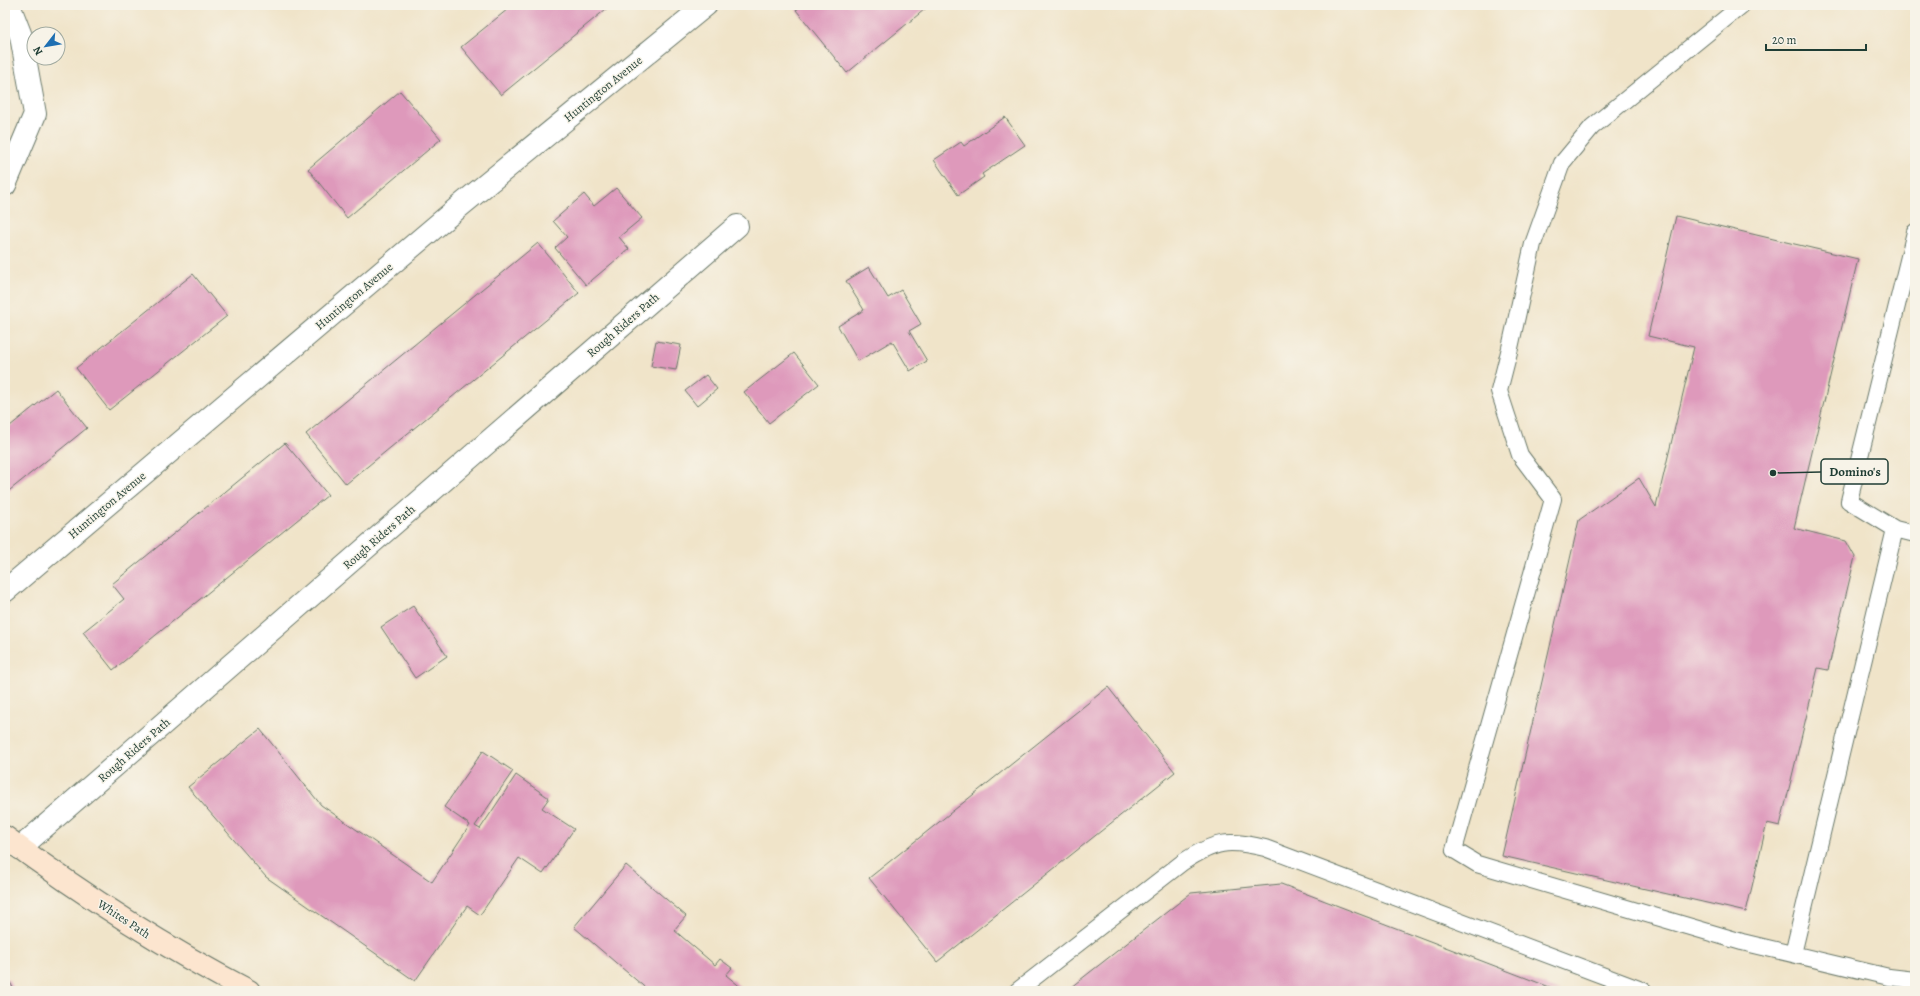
<svg xmlns="http://www.w3.org/2000/svg" width="1920" height="996" font-family="Alegreya,serif">
	<style>
		.building { fill: #de99bb }
		.lines { fill: none; stroke-linecap: round; stroke-linejoin: round }
		.lane-casing { stroke: #687768; stroke-width: 18 }
		.street-casing { stroke: #687768; stroke-width: 24 }
		.secondary-casing { stroke: #687768; stroke-width: 24 }
		.lane { stroke: #fff; stroke-width: 16 }
		.street { stroke: #fff; stroke-width: 22 }
		.secondary { stroke: #fce5cf; stroke-width: 22 }
		.labels { text-anchor: middle; dominant-baseline: central; stroke-width: 3; stroke-linejoin: round; paint-order: stroke }
		.street-label { font-size: 12px; fill: #1f3d34; stroke: #f7f3e8 }
		.leader { fill: none; stroke: #1f3d34; stroke-width: 1.5 }
		.callout-dot { fill: #1f3d34; stroke: #f7f3e8; stroke-width: 1.5 }
		.callout { fill: #f7f3e8; stroke: #1f3d34; stroke-width: 1.5 }
		.callout-label { font-size: 13px; text-anchor: middle; font-weight: bold; fill: #1f3d34 }
	</style>
	<rect width="100%" height="100%" fill="#f7f3e8"/>
	<filter id="ink" filterUnits="userSpaceOnUse"><feTurbulence type="fractalNoise" baseFrequency=".025" numOctaves="2"/><feDisplacementMap in="SourceGraphic" scale="8" xChannelSelector="R" yChannelSelector="G"/><feConvolveMatrix kernelMatrix="1 2 1 2 8 2 1 2 1" color-interpolation-filters="sRGB"/></filter>
	<filter id="wash" filterUnits="userSpaceOnUse"><feTurbulence type="fractalNoise" baseFrequency=".012" numOctaves="4" result="noise"/><feDisplacementMap in="SourceGraphic" scale="16" xChannelSelector="R" yChannelSelector="G"/><feGaussianBlur stdDeviation="0.9" result="paint"/><feColorMatrix in="noise" values="0 0 0 0 0 0 0 0 0 0 0 0 0 0 0 0 0 1.4 0 .05"/><feComposite in="paint" operator="in"/></filter>
	<g filter="url(#wash)">
		<rect width="100%" height="100%" fill="#f0e4c9"/>
		<g id="blocks">
			<path class="building" d="M513 5H611L501 95 461 47Z
				M803 5H930L847 73 796 10Z
				M400 91 441 139 347 218 308 169Z
				M1005 117 1025 145 982 174 984 177 958 195 934 160 961 142 964 146Z
				M616 188 642 218 619 237 629 249 586 285 555 248 567 237 553 221 584 194 594 206Z
				M1676 216 1858 259 1794 528 1846 541 1855 557 1828 670 1818 668 1780 826 1767 823 1746 912 1502 856 1579 520 1639 478 1656 507 1694 347 1648 336Z
				M538 243 579 293 346 484 306 434Z
				M869 267 888 298 901 290 921 324 909 331 927 361 910 371 892 341 858 361 838 326 864 310 846 281Z
				M193 274 227 316 109 410 76 368Z
				M656 341 681 345 676 370 651 366Z
				M794 353 819 384 769 423 744 392Z
				M706 375 717 389 697 406 685 391Z
				M56 389 87 428 5 494V430Z
				M285 443 328 495 113 670 83 632 124 599 112 584Z
				M413 606 447 656 415 678 381 627Z
				M1108 687 1175 772 937 962 869 878Z
				M260 729 321 805 432 882 470 825 444 807 483 751 513 771 475 826 480 829 516 775 549 798 542 808 574 829 543 874 519 858 480 915 467 906 415 981 266 877 188 787Z
				M626 865 686 916 674 930 715 965 720 959 732 968 726 975 743 989 741 991H649L574 927Z
				M1281 884 1560 991H1066L1191 893Z
				M8 979 15 991H5V981Z"/>
		</g>
	</g>
	<g filter="url(#ink)">
		<use href="#blocks" fill-opacity="0" stroke="#687768" stroke-width="1"/>
		<g class="lines">
			<defs>
				<path id="lane" d="M1742 5 1592 127 1562 163 1533 244 1510 348 1499 391 1520 455 1553 499 1454 850 1477 864 1742 942 1889 977 1915 980
					M1915 232 1849 501 1895 529 1915 534
					M1793 954 1895 529
					M1017 991 1183 862C1215 841 1228 839 1265 848L1644 991"/>
				<path id="street" d="M5 185 35 114 21 36 9 5
					M5 591 460 206 706 5
					M20 848 737 226"/>
				<path id="secondary" d="M5 837C82 894 164 947 249 991"/>
			</defs>
			<use href="#lane" class="lane-casing"/>
			<use href="#street" class="street-casing"/>
			<use href="#secondary" class="secondary-casing"/>
			<use href="#lane" class="lane"/>
			<use href="#street" class="street"/>
			<use href="#secondary" class="secondary"/>
		</g>
	</g>
	<g class="labels">
		<g class="street-label">
			<text transform="translate(603 89) rotate(-39)">Huntington Avenue</text>
			<text transform="translate(354 296) rotate(-40)">Huntington Avenue</text>
			<text transform="translate(623 325) rotate(-41)">Rough Riders Path</text>
			<text transform="translate(107 505) rotate(-40)">Huntington Avenue</text>
			<text transform="translate(379 537) rotate(-41)">Rough Riders Path</text>
			<text transform="translate(134 750) rotate(-41)">Rough Riders Path</text>
			<text transform="translate(124 919) rotate(33)">Whites Path</text>
		</g>
	</g>
	<path class="leader" d="M1773 473L1821 472"/>
	<circle class="callout-dot" cx="1773" cy="473" r="4"/>
	<rect class="callout" x="1821" y="459" width="67" height="25" rx="4"/>
	<g class="callout-label">
		<text x="1855" y="476">Domino's</text>
	</g>
	<rect width="1920" height="996" fill="none" stroke="#f7f3e8" stroke-width="20"/>
	<g transform="translate(46 46) rotate(239)"><circle r="19" fill="#f7f3e8" stroke="#a1aaa0"/>
	<path d="M0-3L7 15L0 10L-7 15Z" fill="#1f6fb2"/>
	<text y="-6" font-size="11" font-weight="bold" text-anchor="middle" fill="#1f3d34">N</text>
	</g>
	<path d="M1766 44v6h100v-6" fill="none" stroke="#1f3d34" stroke-width="2"/>
	<text x="1772" y="44" font-size="12" fill="#1f3d34" stroke="#f7f3e8" stroke-width="3" paint-order="stroke">20 m</text>
</svg>
